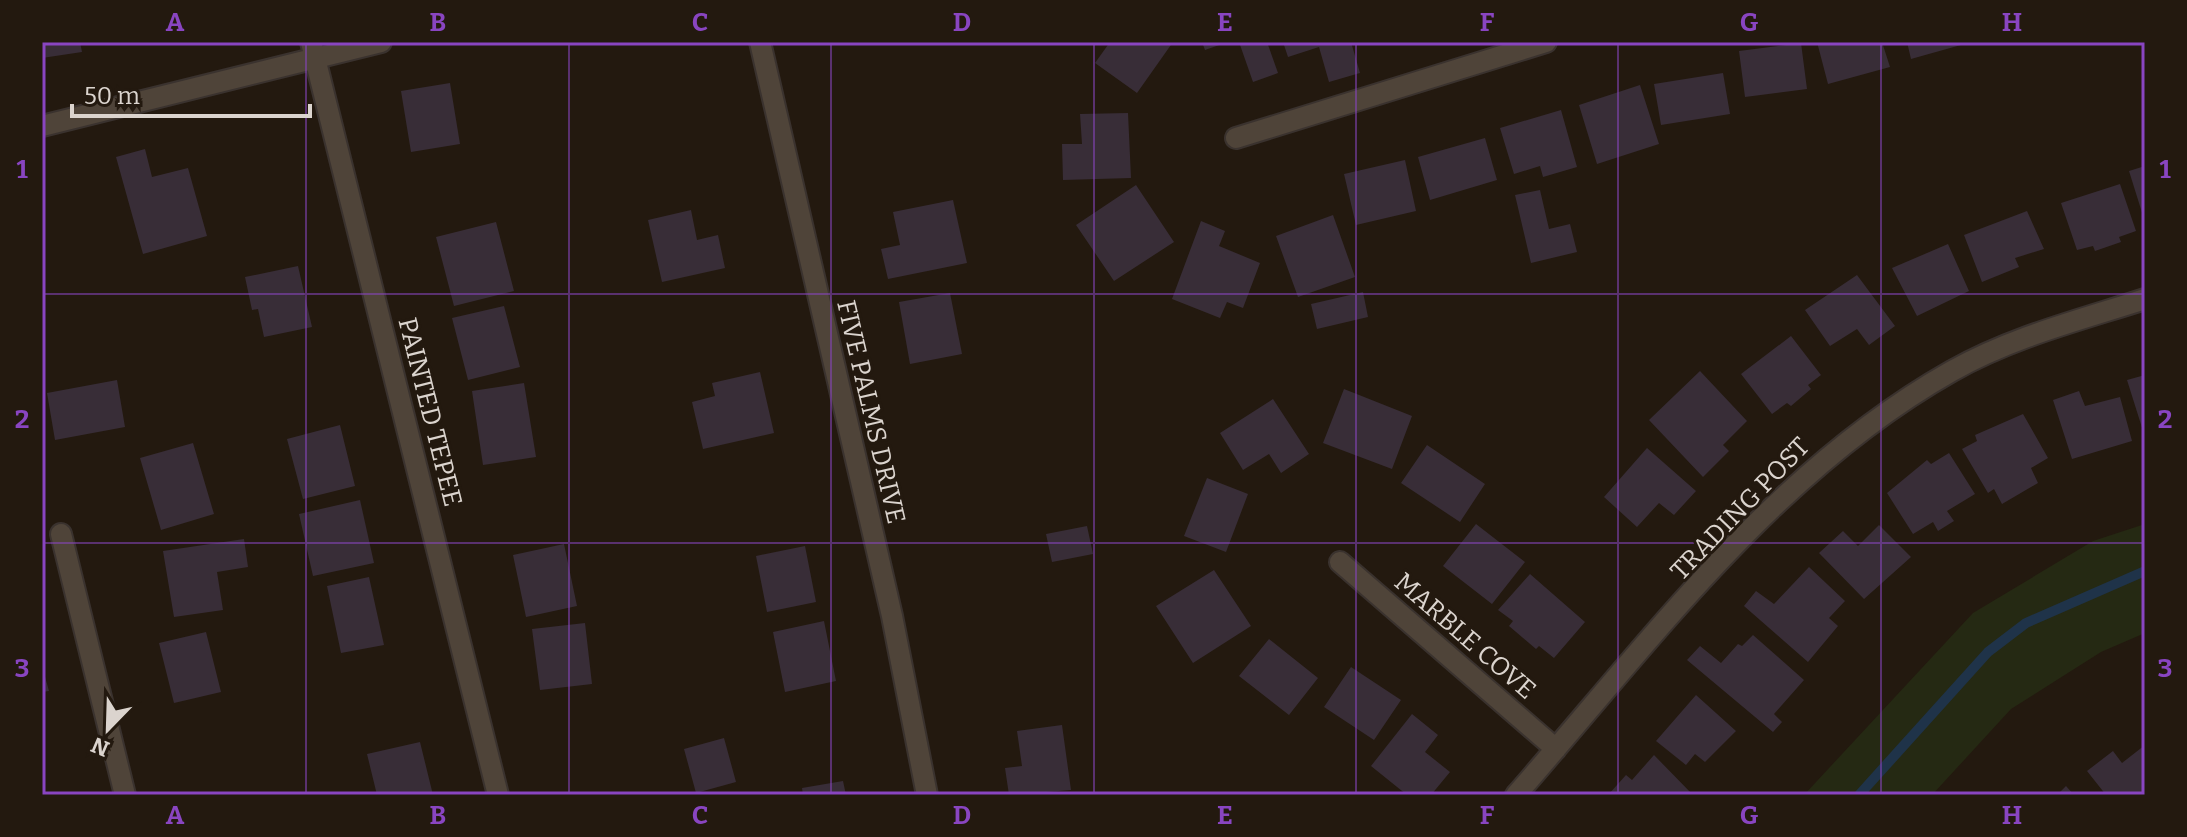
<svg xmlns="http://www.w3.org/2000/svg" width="2187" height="837" font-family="Bitter,serif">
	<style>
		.green { fill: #252913 }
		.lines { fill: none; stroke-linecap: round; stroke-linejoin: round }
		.stream { stroke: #1f3349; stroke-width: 10 }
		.building { fill: #382d37 }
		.minor-casing { stroke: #3a322e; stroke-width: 24 }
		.minor { stroke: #4f4439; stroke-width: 20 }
		.grid { fill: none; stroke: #8945c1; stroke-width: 2; stroke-opacity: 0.55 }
		.labels { text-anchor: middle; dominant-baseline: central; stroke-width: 6; stroke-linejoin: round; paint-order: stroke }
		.street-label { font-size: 26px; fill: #dbd4ce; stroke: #23190f }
		.neatline { fill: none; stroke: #8945c1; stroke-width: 3 }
		.grid-label { font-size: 26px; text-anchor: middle; font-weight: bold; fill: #8945c1 }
	</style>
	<rect width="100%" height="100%" fill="#23190f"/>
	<path class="green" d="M2145 524V633L2101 652 2011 709 1932 795H1804L1973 613 2093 541Z"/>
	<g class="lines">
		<path class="stream" d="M1859 795 1988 652 2026 623 2145 571"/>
	</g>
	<path class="building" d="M42 42H80L82 52 42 58Z
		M1110 42H1173L1137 93 1095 63Z
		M1202 42H1225V43L1205 50Z
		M1239 42H1267L1278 73 1253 82Z
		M1283 42H1351L1360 73 1329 82 1319 47 1288 57Z
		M1817 42H1882L1890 67 1828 84Z
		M1907 42H1968V43L1911 59Z
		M1801 43 1807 89 1745 97 1739 51Z
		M1723 73 1730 114 1661 125 1654 84Z
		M450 83 460 144 411 152 401 91Z
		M1640 85 1659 144 1597 164 1579 105Z
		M1561 110 1577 167 1543 177 1540 166 1514 174 1500 128Z
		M1128 113 1131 178 1063 180 1062 144H1082L1080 114Z
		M1485 138 1497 180 1430 200 1418 157Z
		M145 149 152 177 188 168 207 236 143 254 116 157Z
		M1405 160 1416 211 1356 225 1344 174Z
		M2145 166V219H2144L2129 171Z
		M2120 184 2136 231 2119 237 2121 242 2095 251 2093 246 2077 250 2061 203Z
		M1136 185 1174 242 1114 281 1076 225Z
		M1540 190 1549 229 1570 224 1577 252 1531 263 1515 195Z
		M953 200 967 263 888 279 881 249 900 245 893 212Z
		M691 210 697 240 718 235 725 268 662 282 648 220Z
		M2027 211 2044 249 2015 258 2019 267 1982 282 1964 235Z
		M1333 215 1355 277 1298 297 1276 236Z
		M1201 221 1225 231 1219 246 1260 263 1243 308 1227 302 1220 318 1172 299Z
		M496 222 514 291 454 306 436 237Z
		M1948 244 1969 291 1917 316 1892 268Z
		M298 266 312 327 264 337 258 309 252 310 245 277Z
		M1857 275 1895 326 1869 345 1857 329 1830 346 1805 310Z
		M1363 292 1368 317 1317 329 1311 304Z
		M950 293 962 354 910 364 899 302Z
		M504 306 520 367 468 380 452 318Z
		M1791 336 1821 375 1808 385 1811 389 1791 406 1787 403 1772 414 1741 374Z
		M1700 371 1747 421 1723 445 1729 451 1703 477 1649 420Z
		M760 372 774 433 703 449 692 402 715 396 712 383Z
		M2145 375V434H2144L2127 380Z
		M117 380 125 427 55 440 47 393Z
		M524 383 536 457 483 465 472 391Z
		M1344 389 1412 416 1392 469 1323 443Z
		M2079 391 2085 406 2120 397 2132 441 2072 459 2053 400Z
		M1273 399 1309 454 1281 473 1269 454 1243 470 1220 433Z
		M2023 414 2048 458 2031 468 2038 483 2002 504 1994 489 1988 493 1962 449 1977 441 1975 435Z
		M340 425 355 486 303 499 287 439Z
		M193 443 214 514 161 530 140 458Z
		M1427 445 1485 484 1460 522 1401 483Z
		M1647 448 1696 491 1674 515 1659 503 1637 527 1604 497Z
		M1949 453 1975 494 1947 511 1954 521 1938 531 1933 522 1913 534 1887 493 1927 460 1931 464Z
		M1207 478 1248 494 1226 552 1184 536Z
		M360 500 374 563 313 576 299 514Z
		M1476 524 1525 562 1492 604 1443 566Z
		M1879 525 1911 557 1864 599 1819 553 1843 531 1858 546Z
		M1087 526 1093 554 1052 562 1046 534Z
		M244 539 248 567 217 572 223 610 174 617 163 551Z
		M564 544 577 606 526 617 513 555Z
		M805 546 816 602 767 612 756 556Z
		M1809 567 1845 601 1829 618 1838 626 1808 662 1744 606 1756 591 1774 604Z
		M1214 570 1251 626 1193 663 1156 606Z
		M1530 574 1585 622 1554 658 1539 646 1536 649 1509 626 1513 621 1498 610Z
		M369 577 384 645 341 653 327 586Z
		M824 621 836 681 785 692 773 632Z
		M585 623 592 684 540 690 532 629Z
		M206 632 221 692 174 703 159 643Z
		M1753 635 1804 680 1774 714 1782 722 1773 732 1687 660 1700 646 1721 663 1738 644 1742 646Z
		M1269 639 1318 678 1289 715 1239 676Z
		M42 666 49 691 42 692Z
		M1351 667 1401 700 1374 740 1324 707Z
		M1696 695 1736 731 1705 762 1695 754 1686 765 1656 741Z
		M1412 714 1438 735 1425 752 1450 772 1431 795H1407L1371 766Z
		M1062 725 1071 790 1009 795 1005 768 1022 766 1017 731Z
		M724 738 736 782 696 793 684 749Z
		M420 742 433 795H377L367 754Z
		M2145 745V795H2106L2087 771 2113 751 2122 763Z
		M1654 755 1693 795H1608L1626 775 1632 780Z
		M843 781 846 795H803L802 788Z
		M2066 786 2074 795H2057Z"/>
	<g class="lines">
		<defs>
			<path id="minor" d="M311 42 498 795
				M760 42 892 616 927 795
				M42 126 381 42
				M1236 138 1546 42
				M61 534 125 795
				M1340 562 1556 749
				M1516 795C1649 643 1773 472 1952 371 2012 337 2080 320 2145 299"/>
		</defs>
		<use href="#minor" class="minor-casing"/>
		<use href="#minor" class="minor"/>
	</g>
	<path class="grid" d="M306 42V795M569 42V795M831 42V795M1094 42V795M1356 42V795M1618 42V795M1881 42V795M42 294H2145M42 543H2145"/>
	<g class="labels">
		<g class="street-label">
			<text transform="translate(430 412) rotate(76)">PAINTED TEPEE</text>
			<text transform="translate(871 412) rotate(77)">FIVE PALMS DRIVE</text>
			<text transform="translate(1740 509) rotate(-46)">TRADING POST</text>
			<text transform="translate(1465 636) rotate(41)">MARBLE COVE</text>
		</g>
	</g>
	<rect width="2187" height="837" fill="none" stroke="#23190f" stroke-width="88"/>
	<g transform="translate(108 729) rotate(203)" stroke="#23190f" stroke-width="6" paint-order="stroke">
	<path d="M0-6L14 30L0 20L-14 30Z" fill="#dbd4ce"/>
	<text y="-12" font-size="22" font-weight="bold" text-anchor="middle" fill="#dbd4ce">N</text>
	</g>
	<path d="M72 104v12h238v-12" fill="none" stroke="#dbd4ce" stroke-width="4"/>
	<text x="84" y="104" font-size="24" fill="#dbd4ce" stroke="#23190f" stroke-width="6" paint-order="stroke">50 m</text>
	<rect x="44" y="44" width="2099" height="749" class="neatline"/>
	<g class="grid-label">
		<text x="175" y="31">A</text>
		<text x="438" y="31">B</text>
		<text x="700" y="31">C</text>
		<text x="962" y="31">D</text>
		<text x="1225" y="31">E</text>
		<text x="1487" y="31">F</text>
		<text x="1749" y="31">G</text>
		<text x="2012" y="31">H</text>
		<text x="22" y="178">1</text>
		<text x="2165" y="178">1</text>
		<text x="22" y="428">2</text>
		<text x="2165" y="428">2</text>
		<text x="22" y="677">3</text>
		<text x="2165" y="677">3</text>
		<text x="175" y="824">A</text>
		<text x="438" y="824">B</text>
		<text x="700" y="824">C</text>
		<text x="962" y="824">D</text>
		<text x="1225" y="824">E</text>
		<text x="1487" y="824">F</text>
		<text x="1749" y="824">G</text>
		<text x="2012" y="824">H</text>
	</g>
</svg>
